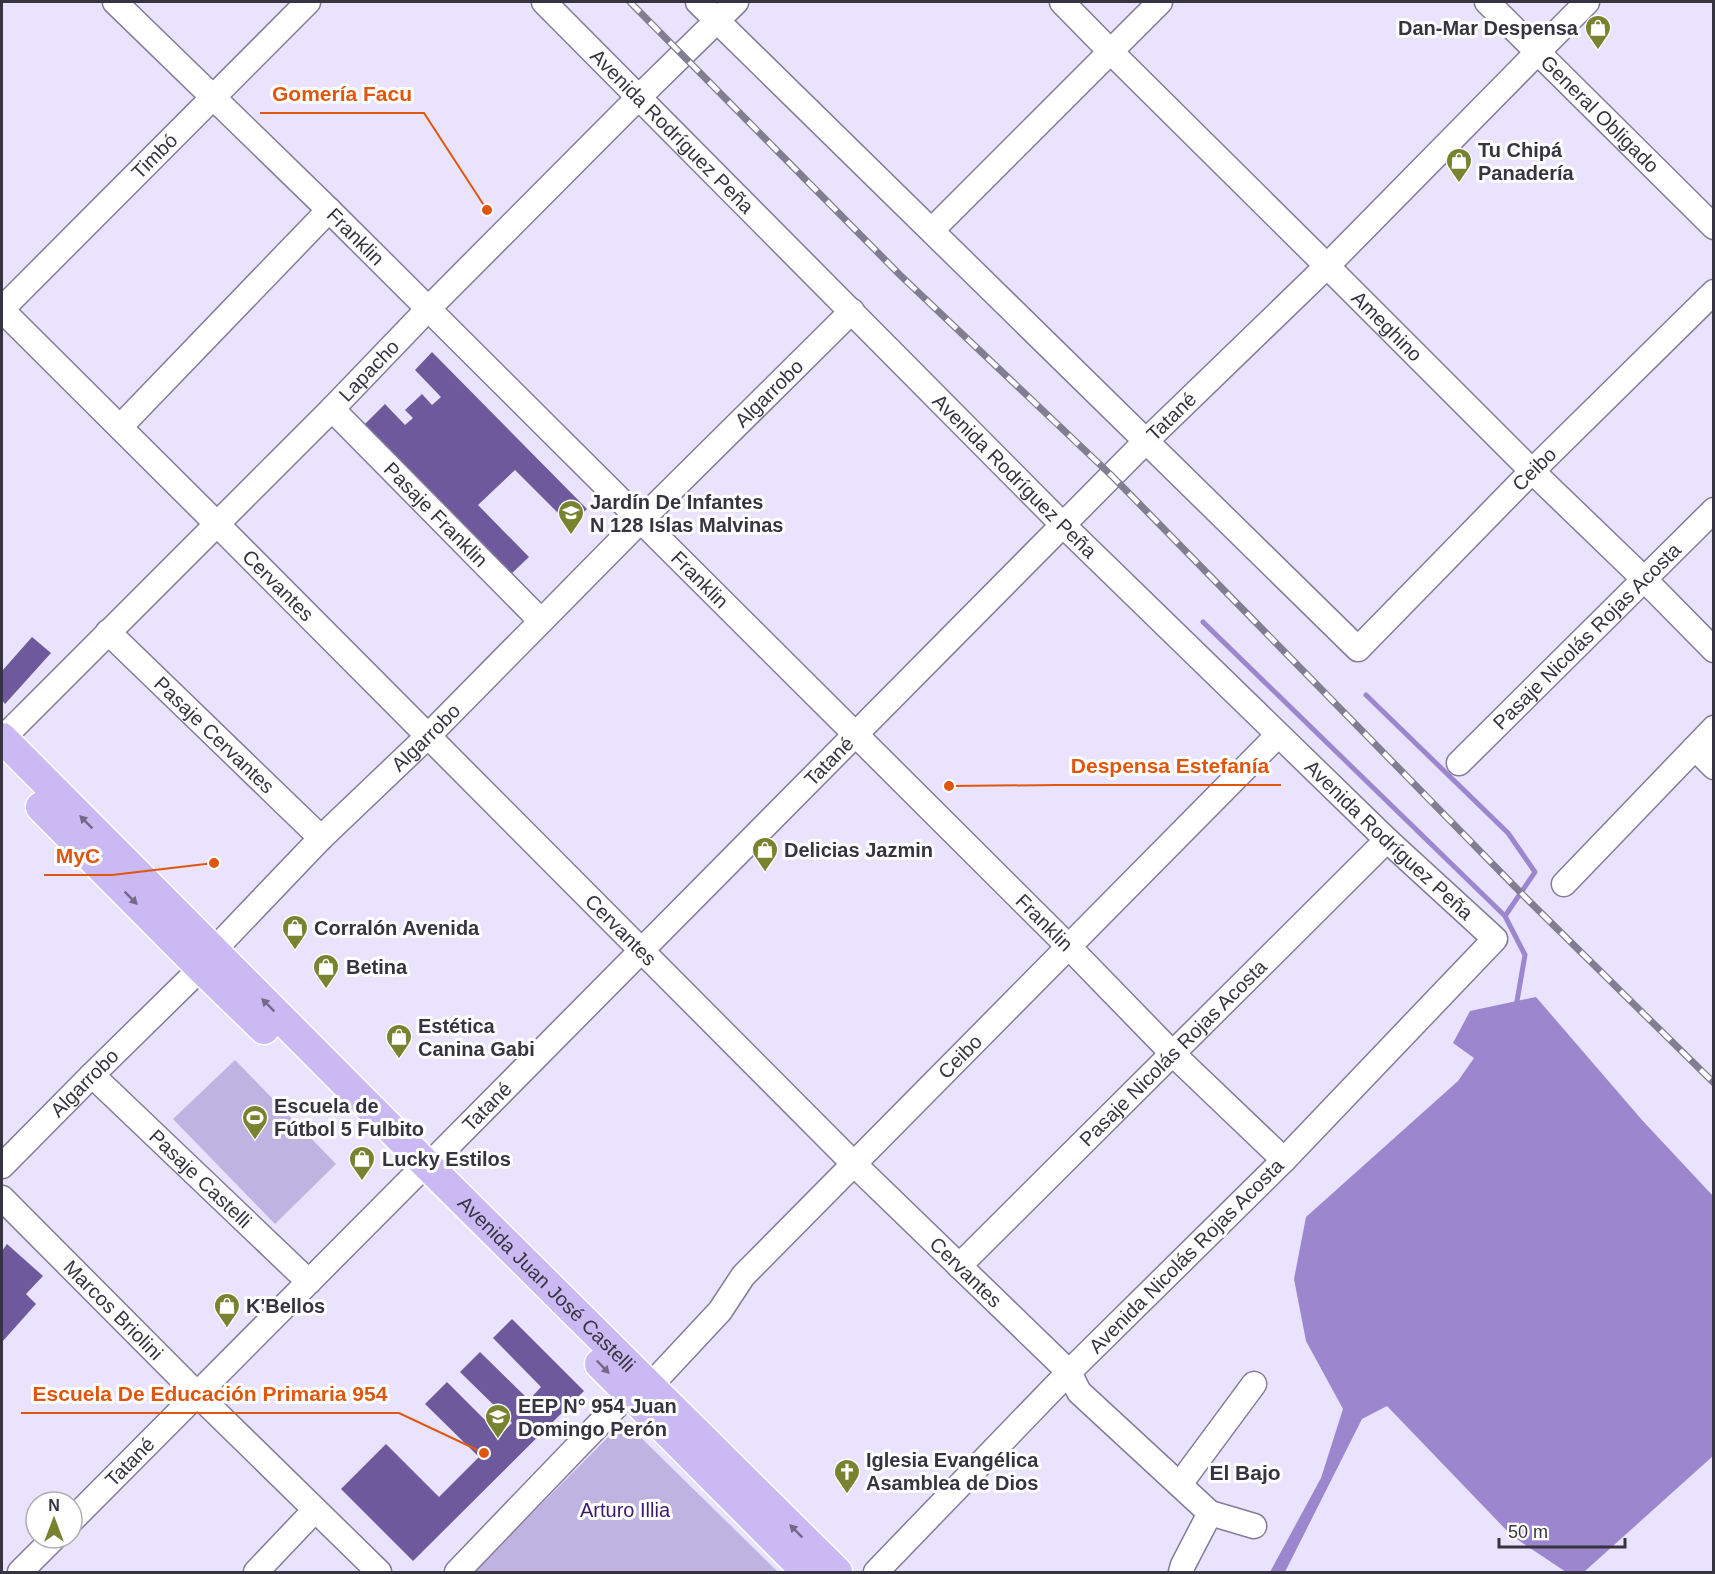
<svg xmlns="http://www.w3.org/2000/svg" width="1715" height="1574" font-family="Helvetica,sans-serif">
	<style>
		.green { fill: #bfb4e1 }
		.water { fill: #9c87cf }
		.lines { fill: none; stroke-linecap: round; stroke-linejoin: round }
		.stream { stroke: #9c87cf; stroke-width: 5 }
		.building { fill: #6e599d }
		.minor-casing { stroke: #837c99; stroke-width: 27 }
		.major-casing { stroke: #fff; stroke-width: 33 }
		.minor { stroke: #fff; stroke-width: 24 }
		.major { stroke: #cab9f3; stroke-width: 30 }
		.rail-casing { stroke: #827e91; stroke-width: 7 }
		.rail { stroke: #fff; stroke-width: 4.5; stroke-dasharray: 14; stroke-linecap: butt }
		.oneway { fill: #726988 }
		.labels { text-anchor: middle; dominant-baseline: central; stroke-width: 6; stroke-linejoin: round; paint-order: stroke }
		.poi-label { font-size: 20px; font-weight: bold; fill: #373441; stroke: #fff; text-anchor: start }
		.street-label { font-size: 20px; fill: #373441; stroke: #fff }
		.park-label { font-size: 20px; fill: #3b196d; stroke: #fff }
		.neighbourhood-label { font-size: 21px; font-weight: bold; fill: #373441; stroke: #fff }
		.leader { fill: none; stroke: #df570f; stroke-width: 2 }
		.callout-dot { fill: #df570f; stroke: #fff; stroke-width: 2 }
		.callout-label { font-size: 21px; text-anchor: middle; font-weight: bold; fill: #df570f; stroke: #fff; stroke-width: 6; stroke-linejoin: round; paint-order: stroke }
	</style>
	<rect width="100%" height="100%" fill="#eae3fe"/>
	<path class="green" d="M235 1060 336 1164 275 1224 173 1119Z
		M624 1421 778 1572H474Z"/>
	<path class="water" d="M1536 997 1642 1120 1713 1196V1456L1584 1572H1566L1512 1536 1387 1406 1362 1419 1285 1572H1270L1321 1478 1343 1409 1306 1341 1294 1279 1306 1217 1458 1081 1474 1058 1453 1043 1470 1011Z"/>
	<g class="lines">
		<path class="stream" d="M1203 622 1505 916 1525 955 1517 1001
			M1366 695 1508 833 1535 872 1505 916"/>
	</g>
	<path class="building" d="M432 352 587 509 570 525 515 470 478 505 529 557 510 575 363 426 385 404 405 425 413 418 405 410 422 394 432 405 441 397 415 370Z
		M32 637 51 653 5 704 2 700V671Z
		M7 1244 43 1276 26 1294 36 1304 2 1342V1251Z
		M512 1319 584 1391 413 1561 341 1489 386 1444 439 1497 479 1457 425 1404 447 1382 500 1435 512 1423 460 1372 480 1352 529 1400 541 1387 493 1338Z"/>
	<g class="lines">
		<defs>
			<g id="minor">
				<path id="s1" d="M115 2 329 210 1068 946 1173 1054 1284 1160"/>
				<path id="s2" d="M544 2 1063 525 1387 840 1495 939 1284 1160 1069 1372 876 1572"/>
				<path id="s3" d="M698 2 1358 649 1532 471 1714 292"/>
				<path id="s4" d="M1062 2 1110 51 1327 266 1532 471 1644 579 1714 650"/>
				<path id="s5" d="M1487 2 1714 227"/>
				<path d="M932 230 1160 2"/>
				<path id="s6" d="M2 309 308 2"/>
				<path id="s7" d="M2 310 216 523 853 1163 1069 1372 1079 1392 1210 1513 1254 1526"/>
				<path id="s8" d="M332 409 541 621"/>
				<path d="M120 427 329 210"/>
				<path id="s9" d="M108 632 321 838"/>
				<path id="s10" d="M2 739 332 409 428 309 640 96 736 2"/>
				<path d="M1695 748 1714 767"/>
				<path id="s11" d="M1459 763 1714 510"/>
				<path d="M1564 884 1714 728"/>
				<path id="s12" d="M92 1075 309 1282"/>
				<path id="s13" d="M2 1166 92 1075 201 968 214 950 321 838 428 736 641 520 852 311"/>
				<path id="s14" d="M2 1198 197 1394 379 1572"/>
				<path id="s15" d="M959 1266 1387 840"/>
				<path id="s16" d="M650 1386 720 1311 743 1276 1278 735"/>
				<path d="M1180 1484 1254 1384"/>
				<path id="s17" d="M72 1520 416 1174 428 1166 1146 441 1327 266 1587 2"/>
				<path d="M20 1572 54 1538"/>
				<path d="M256 1572 315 1510"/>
				<path d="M457 1572 628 1394"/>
				<path d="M1181 1572 1183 1565 1210 1513"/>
			</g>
			<g id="major">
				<path id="s18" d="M2 738 428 1166 837 1572"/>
				<path d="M41 807 201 968 264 1029"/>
				<path d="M600 1364 807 1572"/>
			</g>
		</defs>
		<use href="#minor" class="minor-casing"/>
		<use href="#major" class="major-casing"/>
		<use href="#minor" class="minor"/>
		<use href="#major" class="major"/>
		<defs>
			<path id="rail" d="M630 2 900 275 1112 476 1530 902 1714 1083"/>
		</defs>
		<use href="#rail" class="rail-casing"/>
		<use href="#rail" class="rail"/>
	</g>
	<defs><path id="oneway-solid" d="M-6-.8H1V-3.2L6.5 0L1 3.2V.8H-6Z" transform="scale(1.5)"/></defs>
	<g class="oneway">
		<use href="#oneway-solid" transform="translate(86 822) rotate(-135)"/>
		<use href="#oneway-solid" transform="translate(131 898) rotate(45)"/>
		<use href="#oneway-solid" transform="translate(268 1005) rotate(-135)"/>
		<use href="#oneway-solid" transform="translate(603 1367) rotate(46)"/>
		<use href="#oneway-solid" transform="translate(796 1531) rotate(-135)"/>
	</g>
	<defs>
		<symbol id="shop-pin" viewBox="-11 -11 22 30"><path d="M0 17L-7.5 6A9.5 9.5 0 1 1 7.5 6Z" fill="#77832f" stroke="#fff"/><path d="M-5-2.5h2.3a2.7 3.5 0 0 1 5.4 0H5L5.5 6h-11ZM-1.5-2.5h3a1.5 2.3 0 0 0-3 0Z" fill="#fff"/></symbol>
		<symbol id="school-pin" viewBox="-11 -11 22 30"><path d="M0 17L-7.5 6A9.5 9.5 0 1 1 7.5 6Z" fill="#77832f" stroke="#fff"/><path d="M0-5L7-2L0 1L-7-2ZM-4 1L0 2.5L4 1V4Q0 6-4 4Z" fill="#fff"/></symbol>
		<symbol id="stadium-pin" viewBox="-11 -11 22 30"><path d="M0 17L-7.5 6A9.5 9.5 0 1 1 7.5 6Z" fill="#77832f" stroke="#fff"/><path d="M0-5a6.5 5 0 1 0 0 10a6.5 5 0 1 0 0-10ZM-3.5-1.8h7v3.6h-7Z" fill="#fff"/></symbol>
		<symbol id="church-pin" viewBox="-11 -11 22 30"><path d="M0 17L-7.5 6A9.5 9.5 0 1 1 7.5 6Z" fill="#77832f" stroke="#fff"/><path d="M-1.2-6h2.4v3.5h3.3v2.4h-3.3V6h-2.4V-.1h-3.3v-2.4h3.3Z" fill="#fff"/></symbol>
	</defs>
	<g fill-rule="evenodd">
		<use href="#shop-pin" x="1583" y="13" width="30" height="40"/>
		<use href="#shop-pin" x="1444" y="146" width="30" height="40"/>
		<use href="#school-pin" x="556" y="498" width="30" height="40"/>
		<use href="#shop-pin" x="750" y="835" width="30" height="40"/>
		<use href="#shop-pin" x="280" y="913" width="30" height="40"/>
		<use href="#shop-pin" x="311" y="952" width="30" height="40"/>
		<use href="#shop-pin" x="384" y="1022" width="30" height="40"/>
		<use href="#stadium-pin" x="240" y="1103" width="30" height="40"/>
		<use href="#shop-pin" x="347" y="1144" width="30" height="40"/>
		<use href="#shop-pin" x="212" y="1291" width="30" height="40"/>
		<use href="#school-pin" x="483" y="1402" width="30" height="40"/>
		<use href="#church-pin" x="832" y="1457" width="30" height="40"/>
	</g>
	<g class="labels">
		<g class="poi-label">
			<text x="1578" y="28" text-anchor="end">Dan-Mar Despensa</text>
			<text x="1478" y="150">Tu Chipá<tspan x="1478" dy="23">Panadería</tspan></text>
			<text x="590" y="502">Jardín De Infantes<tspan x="590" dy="23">N 128 Islas Malvinas</tspan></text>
			<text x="784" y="850">Delicias Jazmin</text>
			<text x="314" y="928">Corralón Avenida</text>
			<text x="346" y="967">Betina</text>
			<text x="418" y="1026">Estética<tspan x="418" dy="23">Canina Gabi</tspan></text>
			<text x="274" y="1106">Escuela de<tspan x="274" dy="23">Fútbol 5 Fulbito</tspan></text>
			<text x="382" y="1159">Lucky Estilos</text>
			<text x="246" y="1306">K'Bellos</text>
			<text x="518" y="1406">EEP N° 954 Juan<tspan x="518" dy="23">Domingo Perón</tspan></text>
			<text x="866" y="1460">Iglesia Evangélica<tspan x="866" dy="23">Asamblea de Dios</tspan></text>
		</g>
		<g class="street-label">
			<text stroke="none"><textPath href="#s5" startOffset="159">General Obligado</textPath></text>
			<text stroke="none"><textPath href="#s2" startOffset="182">Avenida Rodríguez Peña</textPath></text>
			<text stroke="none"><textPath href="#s6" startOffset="216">Timbó</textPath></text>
			<text stroke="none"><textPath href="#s1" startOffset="336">Franklin</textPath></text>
			<text stroke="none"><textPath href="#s4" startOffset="459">Ameghino</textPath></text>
			<text stroke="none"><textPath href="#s10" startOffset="520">Lapacho</textPath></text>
			<text stroke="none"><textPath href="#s13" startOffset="1089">Algarrobo</textPath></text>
			<text stroke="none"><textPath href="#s17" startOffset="1558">Tatané</textPath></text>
			<text stroke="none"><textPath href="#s3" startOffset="1176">Ceibo</textPath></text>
			<text stroke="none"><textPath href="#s2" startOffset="668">Avenida Rodríguez Peña</textPath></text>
			<text stroke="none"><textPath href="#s8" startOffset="148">Pasaje Franklin</textPath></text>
			<text stroke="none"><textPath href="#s1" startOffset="822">Franklin</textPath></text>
			<text stroke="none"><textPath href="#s7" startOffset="390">Cervantes</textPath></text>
			<text stroke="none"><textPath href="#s11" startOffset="180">Pasaje Nicolás Rojas Acosta</textPath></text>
			<text stroke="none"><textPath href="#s9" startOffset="148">Pasaje Cervantes</textPath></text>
			<text stroke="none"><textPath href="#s13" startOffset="603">Algarrobo</textPath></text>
			<text stroke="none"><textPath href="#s17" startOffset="1072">Tatané</textPath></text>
			<text stroke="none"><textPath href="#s2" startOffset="1190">Avenida Rodríguez Peña</textPath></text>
			<text stroke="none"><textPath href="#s1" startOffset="1308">Franklin</textPath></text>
			<text stroke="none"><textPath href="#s7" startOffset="876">Cervantes</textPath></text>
			<text stroke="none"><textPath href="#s15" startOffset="302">Pasaje Nicolás Rojas Acosta</textPath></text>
			<text stroke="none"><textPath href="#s16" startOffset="453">Ceibo</textPath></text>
			<text stroke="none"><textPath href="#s13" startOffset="117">Algarrobo</textPath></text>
			<text stroke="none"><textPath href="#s17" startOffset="586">Tatané</textPath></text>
			<text stroke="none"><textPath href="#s12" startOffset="150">Pasaje Castelli</textPath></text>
			<text transform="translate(1186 1256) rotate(-45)">Avenida Nicolás Rojas Acosta</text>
			<text stroke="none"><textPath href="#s7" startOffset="1362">Cervantes</textPath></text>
			<text stroke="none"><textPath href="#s18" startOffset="771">Avenida Juan José Castelli</textPath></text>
			<text stroke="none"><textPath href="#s14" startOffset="158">Marcos Briolini</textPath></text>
			<text stroke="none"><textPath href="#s17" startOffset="82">Tatané</textPath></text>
		</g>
		<g class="park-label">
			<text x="625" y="1510">Arturo Illia</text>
		</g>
		<g class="neighbourhood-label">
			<text x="1245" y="1472">El Bajo</text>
		</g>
	</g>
	<path class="leader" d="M487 210L424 113H260M949 786L1058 785H1281M214 863L112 875H44M484 1453L399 1413H21"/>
	<g class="callout-dot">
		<circle cx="487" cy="210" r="6"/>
		<circle cx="949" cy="786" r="6"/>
		<circle cx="214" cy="863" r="6"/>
		<circle cx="484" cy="1453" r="6"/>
	</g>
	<g class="callout-label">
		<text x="342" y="101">Gomería Facu</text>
		<text x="1170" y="773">Despensa Estefanía</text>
		<text x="78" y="863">MyC</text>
		<text x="210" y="1401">Escuela De Educación Primaria 954</text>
	</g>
	<rect width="1715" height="1574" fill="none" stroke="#373441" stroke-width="6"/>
	<g transform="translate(54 1520)"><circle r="28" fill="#ffffff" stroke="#afaeb3" stroke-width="1.5"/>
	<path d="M0-4.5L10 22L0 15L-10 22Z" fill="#77832f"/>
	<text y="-9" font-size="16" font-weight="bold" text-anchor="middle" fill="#373441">N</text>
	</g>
	<path d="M1499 1538v9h126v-9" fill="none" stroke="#373441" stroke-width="3"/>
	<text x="1508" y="1538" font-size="18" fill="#373441" stroke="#ffffff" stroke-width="4.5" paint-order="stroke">50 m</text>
</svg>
